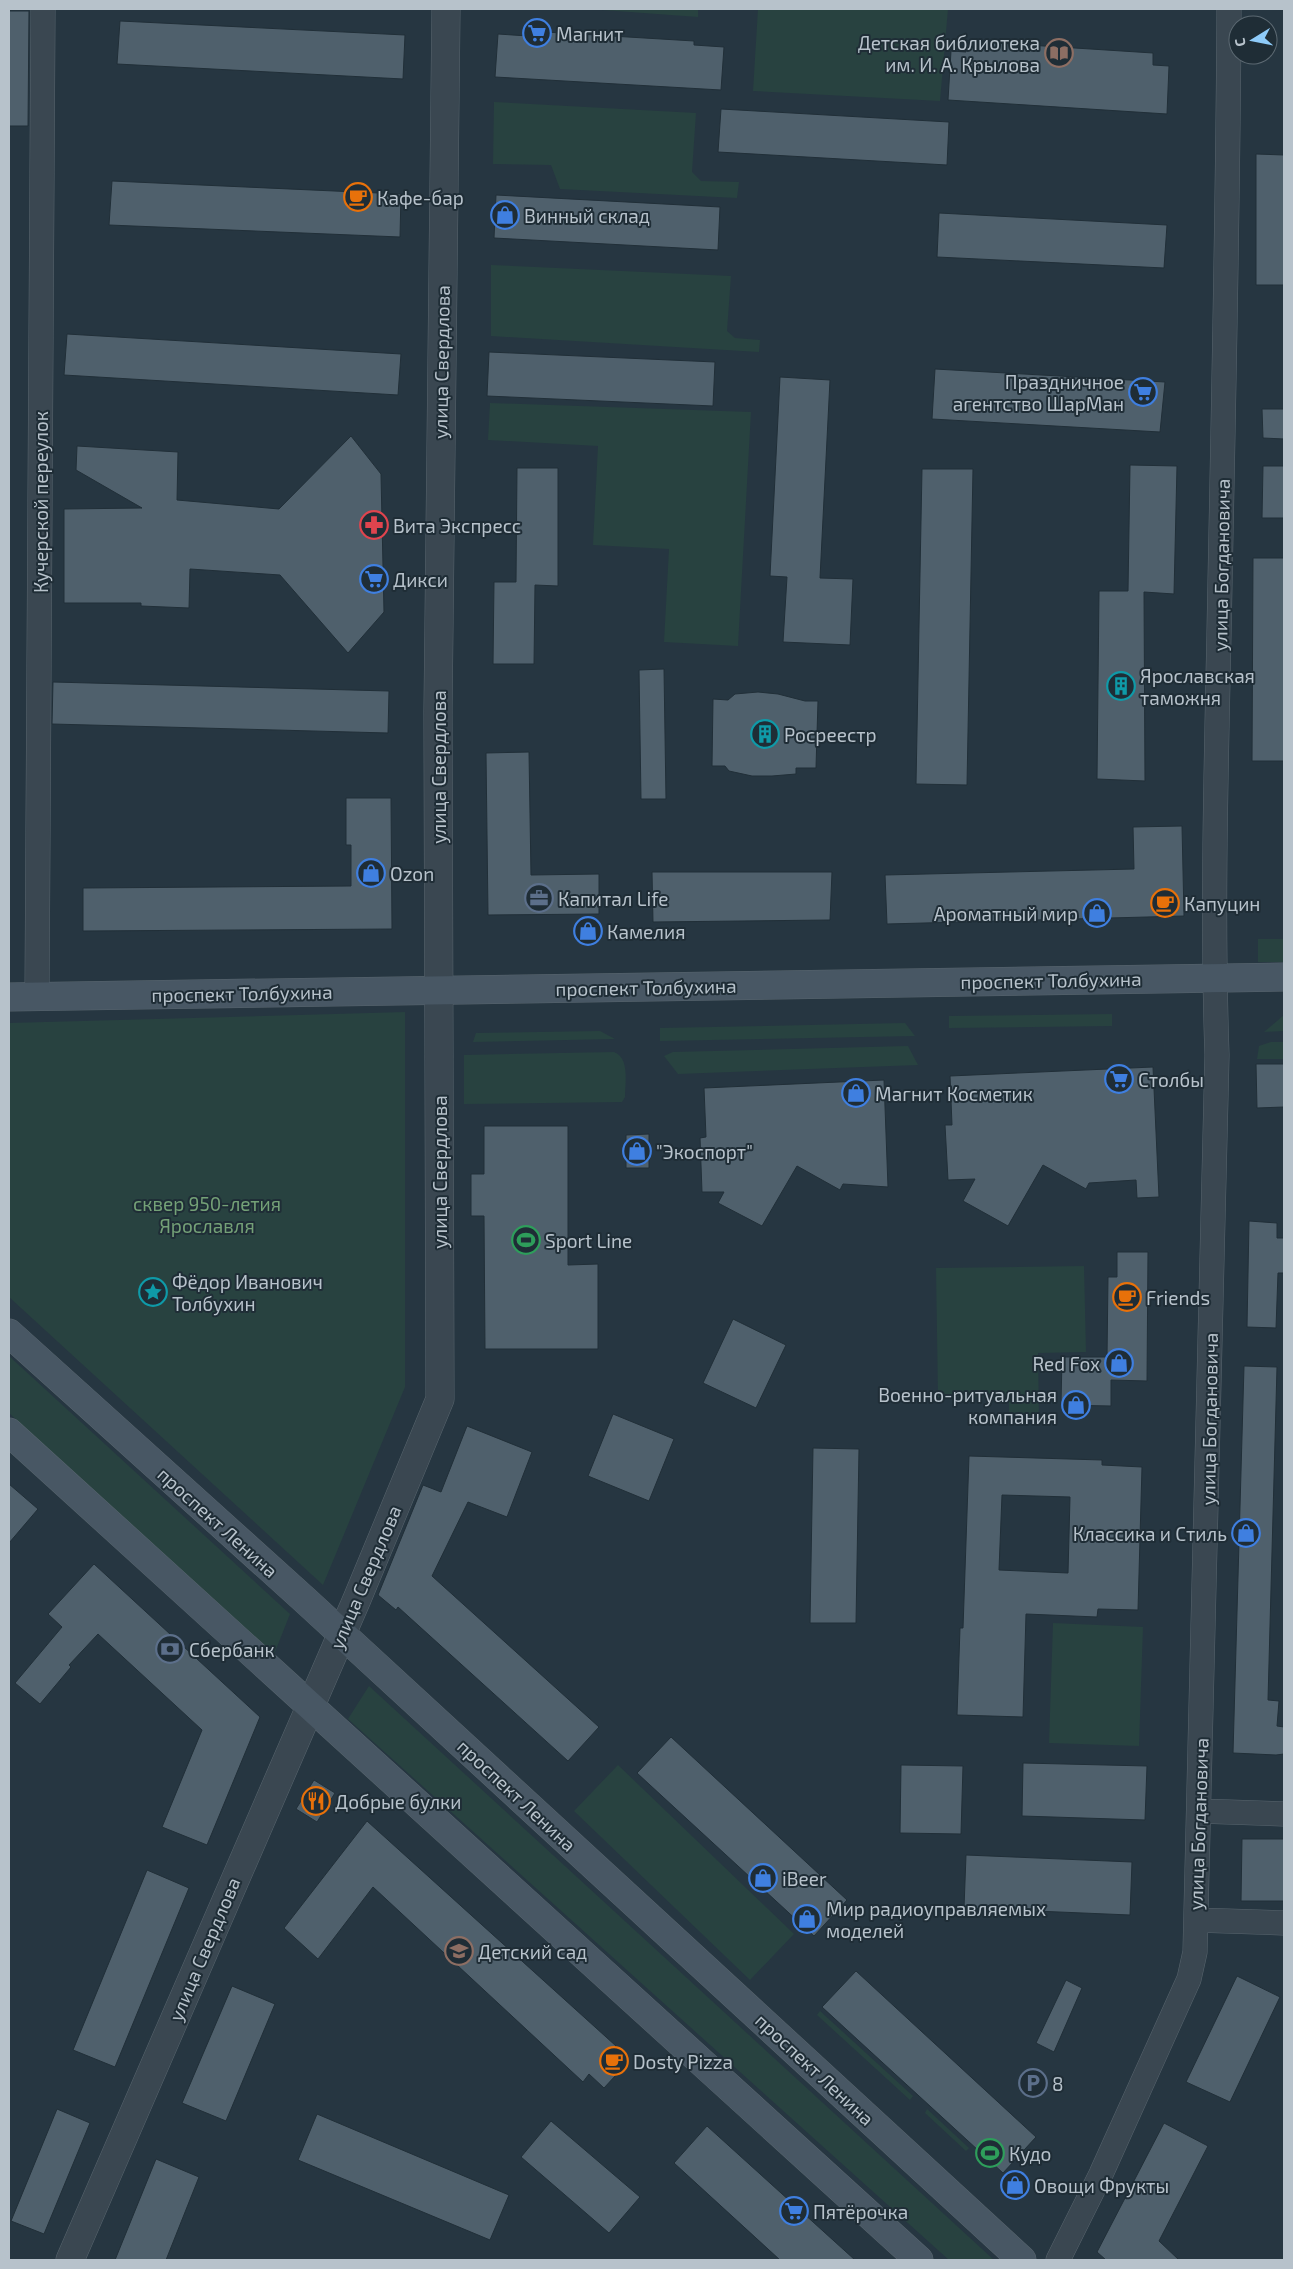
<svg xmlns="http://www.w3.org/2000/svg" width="1293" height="2269" font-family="'Exo 2',sans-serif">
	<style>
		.green { fill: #284240 }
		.building { fill: #4f606c; stroke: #212f38; fill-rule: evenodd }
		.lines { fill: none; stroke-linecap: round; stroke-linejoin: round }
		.minor-casing { stroke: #58656e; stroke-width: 25 }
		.tertiary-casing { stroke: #58656e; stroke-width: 29 }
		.secondary-casing { stroke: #58656e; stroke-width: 29 }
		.minor { stroke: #3a4751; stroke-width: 24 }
		.tertiary { stroke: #3a4751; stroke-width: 28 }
		.secondary { stroke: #485764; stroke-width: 28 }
		.labels { text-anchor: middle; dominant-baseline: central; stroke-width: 4; stroke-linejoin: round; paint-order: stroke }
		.poi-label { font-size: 19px; fill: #b7c2cb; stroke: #1f2d36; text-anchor: start }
		.street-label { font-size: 19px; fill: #b7c2cb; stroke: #1f2d36 }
		.park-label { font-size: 19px; fill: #74a177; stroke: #1f2d36 }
	</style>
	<rect width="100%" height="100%" fill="#263641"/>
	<path class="green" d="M589 9H698V17Z
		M758 9H948L940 101 753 91Z
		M494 102 696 113 692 172 701 181 739 182 737 198 560 189 551 165 493 164Z
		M491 265 731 276 727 331 735 338 760 340 759 352 491 336Z
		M490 403 751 412 738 646 664 642 669 549 593 545 598 446 488 440Z
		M1258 939H1284V962H1258Z
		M405 1012V1387L323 1585 9 1297V1023Z
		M1112 1014V1026L949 1028V1016Z
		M1284 1015V1031L1264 1032Z
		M905 1023 915 1036 660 1041V1028Z
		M600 1031 615 1039 473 1042 476 1033Z
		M1271 1042H1284V1059H1257L1259 1046Z
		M908 1046 918 1065 678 1074 664 1056 673 1052Z
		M614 1052C630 1058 625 1083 625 1097L622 1102 464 1104V1055Z
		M1084 1266 1086 1352 1038 1353 1039 1420H1009V1396L938 1397 936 1268Z
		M9 1356 290 1614 273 1657 9 1413Z
		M1053 1623 1143 1627 1139 1746 1049 1743Z
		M369 1686 994 2260H949L348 1719Z
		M618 1765 794 1934 750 1980 574 1811Z
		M820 2011 913 2096 910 2100 817 2015Z
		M927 2109 969 2148 966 2151 925 2113Z"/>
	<path class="building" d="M9 11H29L28 126H9Z
		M120 21 405 35 403 79 117 64Z
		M529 31 694 41V45L724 47 721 90 495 77 498 34 528 36Z
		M966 41 1153 53V65L1169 66 1167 114 948 100 951 51 966 52Z
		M721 109 949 122 947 165 718 152Z
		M1256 154 1284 155V285H1256Z
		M112 181 401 194 400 237 109 225Z
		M496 195 720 207 718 250 494 238Z
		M939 213 1167 225 1164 268 937 257Z
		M67 334 401 354 398 395 64 375Z
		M489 352 715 362 713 406 487 396Z
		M935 369 1165 382 1160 432 932 419Z
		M780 377 830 380 820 578 853 579 850 645 783 642 787 577 770 576Z
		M1262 409H1284V439L1263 438Z
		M351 436 381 474 384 612 348 653 280 575 190 569 189 608 141 606V603H64V509L142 508 76 470 77 446 178 452 177 500 279 509Z
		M1130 465 1177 466 1174 594 1144 592 1145 781 1097 779 1099 591H1128Z
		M1263 466H1284V518H1262Z
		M517 468H558V586L535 585 534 664H493L494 582H516Z
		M922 469H973L967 785 916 784Z
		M1253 558H1284V761H1252Z
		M664 669 666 799H641L639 670Z
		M53 682 389 691 388 733 52 724Z
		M758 692 778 694 805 701H818L816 768H796V774L772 776H752L729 771 725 766H712L713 699 728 700 735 694Z
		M529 752 531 875 599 874V914L488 915 486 753Z
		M346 798H391L392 929 83 931V888L351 886V845H346Z
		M1182 826 1184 916 887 924 885 875 1134 869 1133 827Z
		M652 872H832L830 920 653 922Z
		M1256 1064H1284V1107L1257 1108Z
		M1153 1067 1159 1197 1137 1198 1136 1180 1089 1183 1086 1189 1043 1165 1008 1226 963 1201 975 1179 948 1180 945 1125H952L950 1076Z
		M884 1080 888 1187 843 1184 840 1190 797 1166 762 1226 718 1203 724 1192H702L700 1138 706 1137 704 1088Z
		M484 1126H568V1265L598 1264V1349H485L484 1216H471V1174H484Z
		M649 1134V1168H626V1135Z
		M1249 1221 1277 1223V1238H1284V1273H1278L1276 1328 1247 1327Z
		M1117 1252H1148L1147 1381 1111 1380V1406L1061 1405 1062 1357H1107L1108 1277H1117Z
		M733 1319 786 1345 756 1408 703 1383Z
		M1244 1366 1277 1367 1268 1700 1279 1701 1277 1726 1284 1727V1754L1276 1755 1233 1753Z
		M613 1414 674 1439 649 1501 588 1476Z
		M467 1426 532 1452 507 1517 468 1502 432 1576 599 1727 568 1761 398 1607 396 1610 378 1595 423 1485 441 1492Z
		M813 1448 859 1449 856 1623H810Z
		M969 1456 1102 1460V1465L1142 1467 1138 1610 1098 1609 1097 1617 1026 1614 1023 1717 957 1715 960 1628H963ZM1002 1495 1070 1497 1068 1573 999 1570Z
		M9 1484 38 1509 9 1543Z
		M94 1564 260 1717 207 1845 162 1827 202 1730 98 1634 69 1665 71 1667 40 1704 15 1683 62 1627 48 1614Z
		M671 1737 847 1900 814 1936 637 1773Z
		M1023 1763 1147 1766 1145 1820 1022 1816Z
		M901 1765 963 1766 961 1834 900 1833Z
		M314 1780 335 1793 317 1822 296 1809Z
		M367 1821 616 2046 612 2050 627 2063 604 2088 589 2074 583 2082 373 1887 318 1959 284 1928Z
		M1242 1839H1284V1901H1241Z
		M966 1855 1132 1862 1130 1915 964 1908Z
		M147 1870 189 1888 115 2067 73 2050Z
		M856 1971 1036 2137 1003 2173 822 2007Z
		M1237 1976 1280 1997 1230 2102 1186 2082Z
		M1066 1980 1082 1988 1054 2052 1036 2043Z
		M232 1986 275 2004 226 2121 182 2103Z
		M57 2109 90 2123 44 2234 11 2221Z
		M317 2114 509 2195 490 2240 298 2160Z
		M551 2121 640 2197 609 2233 521 2157Z
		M1164 2123 1208 2146 1159 2241 1179 2260H1106L1097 2252Z
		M707 2126 855 2260H780L674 2163Z
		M156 2159 199 2177 166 2260H115Z
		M1014 2172 1028 2185 1016 2199 1002 2185Z"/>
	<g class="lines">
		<defs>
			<path id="minor" d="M37 996 43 9
				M1199 1811 1284 1814
				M1196 1920 1284 1923
				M1058 2260 1101 2174 1189 1979 1195 1952 1217 1055C1212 915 1216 774 1219 634 1223 426 1228 217 1229 9"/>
			<path id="tertiary" d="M70 2260 357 1599 440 1399 438 711 446 9"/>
			<path id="secondary" d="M9 997 1284 977
				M9 1333 306 1601 1022 2260
				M9 1432C312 1709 617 1983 919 2260"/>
		</defs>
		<use href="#minor" class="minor-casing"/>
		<use href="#tertiary" class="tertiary-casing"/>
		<use href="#secondary" class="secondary-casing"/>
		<use href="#minor" class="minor"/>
		<use href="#tertiary" class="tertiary"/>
		<use href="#secondary" class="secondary"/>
	</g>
	<defs>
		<symbol id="supermarket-ring" viewBox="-11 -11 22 22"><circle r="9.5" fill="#1f2d36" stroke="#3f7fe0" stroke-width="1.5"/><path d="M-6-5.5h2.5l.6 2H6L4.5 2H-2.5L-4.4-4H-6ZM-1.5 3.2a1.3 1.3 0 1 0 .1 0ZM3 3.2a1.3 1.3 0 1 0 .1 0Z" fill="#3f7fe0"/></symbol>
		<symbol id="library-ring" viewBox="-11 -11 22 22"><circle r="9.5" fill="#1f2d36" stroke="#8d6e63" stroke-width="1.5"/><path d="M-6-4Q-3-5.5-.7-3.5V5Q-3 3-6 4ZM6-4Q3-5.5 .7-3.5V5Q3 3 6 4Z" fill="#8d6e63"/></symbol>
		<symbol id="cafe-ring" viewBox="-11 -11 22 22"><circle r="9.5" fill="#1f2d36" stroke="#e8710a" stroke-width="1.5"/><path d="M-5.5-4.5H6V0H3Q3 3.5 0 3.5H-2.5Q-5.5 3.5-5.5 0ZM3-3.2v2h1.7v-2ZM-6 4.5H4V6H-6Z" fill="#e8710a"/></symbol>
		<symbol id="shop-ring" viewBox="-11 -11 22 22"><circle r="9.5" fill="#1f2d36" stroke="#3f7fe0" stroke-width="1.5"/><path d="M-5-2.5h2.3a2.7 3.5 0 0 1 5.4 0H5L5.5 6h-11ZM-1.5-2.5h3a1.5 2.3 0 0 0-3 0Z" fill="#3f7fe0"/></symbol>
		<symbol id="pharmacy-ring" viewBox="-11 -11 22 22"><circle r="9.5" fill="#1f2d36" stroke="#e0444e" stroke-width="1.5"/><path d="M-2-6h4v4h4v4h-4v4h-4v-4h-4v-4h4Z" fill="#e0444e"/></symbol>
		<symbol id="building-ring" viewBox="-11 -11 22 22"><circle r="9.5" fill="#1f2d36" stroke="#0f9aa8" stroke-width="1.5"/><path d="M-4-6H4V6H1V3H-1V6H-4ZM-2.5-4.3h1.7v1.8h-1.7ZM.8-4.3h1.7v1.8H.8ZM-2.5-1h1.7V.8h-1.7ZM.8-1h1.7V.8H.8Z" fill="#0f9aa8"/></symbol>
		<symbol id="office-ring" viewBox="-11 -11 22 22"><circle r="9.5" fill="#1f2d36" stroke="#5c6f8a" stroke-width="1.5"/><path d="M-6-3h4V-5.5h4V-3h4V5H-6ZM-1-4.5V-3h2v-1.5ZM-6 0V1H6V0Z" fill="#5c6f8a"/></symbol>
		<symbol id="stadium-ring" viewBox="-11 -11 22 22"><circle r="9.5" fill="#1f2d36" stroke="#2e9e5b" stroke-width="1.5"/><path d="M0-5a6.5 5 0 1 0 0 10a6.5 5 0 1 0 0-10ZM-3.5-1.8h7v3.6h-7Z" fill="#2e9e5b"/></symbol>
		<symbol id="sight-ring" viewBox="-11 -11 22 22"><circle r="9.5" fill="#1f2d36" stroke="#0f9aa8" stroke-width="1.5"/><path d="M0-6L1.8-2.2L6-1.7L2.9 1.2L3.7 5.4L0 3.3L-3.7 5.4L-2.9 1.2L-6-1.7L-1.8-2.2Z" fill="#0f9aa8"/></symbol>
		<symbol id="bank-ring" viewBox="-11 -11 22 22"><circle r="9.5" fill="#1f2d36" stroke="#5c6f8a" stroke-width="1.5"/><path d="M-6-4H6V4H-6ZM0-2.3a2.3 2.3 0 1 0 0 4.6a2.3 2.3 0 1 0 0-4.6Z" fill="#5c6f8a"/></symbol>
		<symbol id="restaurant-ring" viewBox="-11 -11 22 22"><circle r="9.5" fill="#1f2d36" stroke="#e8710a" stroke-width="1.5"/><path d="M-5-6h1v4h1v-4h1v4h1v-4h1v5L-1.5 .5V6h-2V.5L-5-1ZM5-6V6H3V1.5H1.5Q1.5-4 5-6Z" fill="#e8710a"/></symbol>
		<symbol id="school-ring" viewBox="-11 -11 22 22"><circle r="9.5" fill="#1f2d36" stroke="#8d6e63" stroke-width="1.5"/><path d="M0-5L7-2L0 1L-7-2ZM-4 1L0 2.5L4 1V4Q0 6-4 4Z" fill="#8d6e63"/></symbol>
		<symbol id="parking-ring" viewBox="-11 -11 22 22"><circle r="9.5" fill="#1f2d36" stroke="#5c6f8a" stroke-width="1.5"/><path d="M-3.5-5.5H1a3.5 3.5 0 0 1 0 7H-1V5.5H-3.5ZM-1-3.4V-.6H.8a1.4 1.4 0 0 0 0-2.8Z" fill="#5c6f8a"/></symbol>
	</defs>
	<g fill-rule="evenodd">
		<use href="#supermarket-ring" x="521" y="17" width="32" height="32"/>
		<use href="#library-ring" x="1043" y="37" width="32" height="32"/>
		<use href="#cafe-ring" x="342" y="181" width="32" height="32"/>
		<use href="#shop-ring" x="489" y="199" width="32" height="32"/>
		<use href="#supermarket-ring" x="1127" y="376" width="32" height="32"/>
		<use href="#pharmacy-ring" x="358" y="509" width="32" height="32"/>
		<use href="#supermarket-ring" x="358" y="563" width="32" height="32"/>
		<use href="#building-ring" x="1105" y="670" width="32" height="32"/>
		<use href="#building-ring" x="749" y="718" width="32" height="32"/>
		<use href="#shop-ring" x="355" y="857" width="32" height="32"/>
		<use href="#office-ring" x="523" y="882" width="32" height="32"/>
		<use href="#cafe-ring" x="1149" y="887" width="32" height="32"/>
		<use href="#shop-ring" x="1081" y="897" width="32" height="32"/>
		<use href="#shop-ring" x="572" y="915" width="32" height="32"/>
		<use href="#supermarket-ring" x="1103" y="1063" width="32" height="32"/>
		<use href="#shop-ring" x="840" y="1077" width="32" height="32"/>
		<use href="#shop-ring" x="621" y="1135" width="32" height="32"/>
		<use href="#stadium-ring" x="510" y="1224" width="32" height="32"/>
		<use href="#sight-ring" x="137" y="1276" width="32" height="32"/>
		<use href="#cafe-ring" x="1111" y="1281" width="32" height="32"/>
		<use href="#shop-ring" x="1103" y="1347" width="32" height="32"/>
		<use href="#shop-ring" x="1060" y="1389" width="32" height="32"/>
		<use href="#shop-ring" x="1230" y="1517" width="32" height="32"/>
		<use href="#bank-ring" x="154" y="1633" width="32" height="32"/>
		<use href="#restaurant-ring" x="300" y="1785" width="32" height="32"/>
		<use href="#shop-ring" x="747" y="1862" width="32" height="32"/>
		<use href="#shop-ring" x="791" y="1903" width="32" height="32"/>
		<use href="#school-ring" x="443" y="1935" width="32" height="32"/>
		<use href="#cafe-ring" x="598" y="2045" width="32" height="32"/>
		<use href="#parking-ring" x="1017" y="2067" width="32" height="32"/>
		<use href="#stadium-ring" x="974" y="2137" width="32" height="32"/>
		<use href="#shop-ring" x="999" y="2169" width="32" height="32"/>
		<use href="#supermarket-ring" x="778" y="2195" width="32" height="32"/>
	</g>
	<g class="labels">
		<g class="poi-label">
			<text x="556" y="33">Магнит</text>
			<text x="1040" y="42" text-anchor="end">Детская библиотека<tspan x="1040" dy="22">им. И. А. Крылова</tspan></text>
			<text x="377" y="197">Кафе-бар</text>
			<text x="524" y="215">Винный склад</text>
			<text x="1124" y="381" text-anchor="end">Праздничное<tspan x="1124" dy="22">агентство ШарМан</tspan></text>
			<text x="393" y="525">Вита Экспресс</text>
			<text x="393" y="579">Дикси</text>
			<text x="1140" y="675">Ярославская<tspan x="1140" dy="22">таможня</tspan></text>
			<text x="784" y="734">Росреестр</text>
			<text x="390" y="873">Ozon</text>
			<text x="558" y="898">Капитал Life</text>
			<text x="1184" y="903">Капуцин</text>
			<text x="1078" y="913" text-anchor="end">Ароматный мир</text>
			<text x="607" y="931">Камелия</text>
			<text x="1138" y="1079">Столбы</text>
			<text x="875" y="1093">Магнит Косметик</text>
			<text x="656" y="1151">"Экоспорт"</text>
			<text x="545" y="1240">Sport Line</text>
			<text x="172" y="1281">Фёдор Иванович<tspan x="172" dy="22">Толбухин</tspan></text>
			<text x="1146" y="1297">Friends</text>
			<text x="1100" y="1363" text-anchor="end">Red Fox</text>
			<text x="1057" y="1394" text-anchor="end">Военно-ритуальная<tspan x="1057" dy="22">компания</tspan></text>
			<text x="1227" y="1533" text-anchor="end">Классика и Стиль</text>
			<text x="189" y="1649">Сбербанк</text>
			<text x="335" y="1801">Добрые булки</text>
			<text x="782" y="1878">iBeer</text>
			<text x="826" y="1908">Мир радиоуправляемых<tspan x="826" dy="22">моделей</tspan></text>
			<text x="478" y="1951">Детский сад</text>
			<text x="633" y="2061">Dosty Pizza</text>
			<text x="1052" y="2083">8</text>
			<text x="1009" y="2153">Кудо</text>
			<text x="1034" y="2185">Овощи Фрукты</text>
			<text x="813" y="2211">Пятёрочка</text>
		</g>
		<g class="street-label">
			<text transform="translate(441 362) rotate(-89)">улица Свердлова</text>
			<text transform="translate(40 502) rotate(-90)">Кучерской переулок</text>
			<text transform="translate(1221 565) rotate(-89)">улица Богдановича</text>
			<text transform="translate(438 767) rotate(-90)">улица Свердлова</text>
			<text transform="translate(1051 980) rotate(-1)">проспект Толбухина</text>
			<text transform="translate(646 987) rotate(-1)">проспект Толбухина</text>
			<text transform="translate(242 993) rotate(-1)">проспект Толбухина</text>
			<text transform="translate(439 1172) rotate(-90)">улица Свердлова</text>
			<text transform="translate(1209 1419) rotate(-89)">улица Богдановича</text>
			<text transform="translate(218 1522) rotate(42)">проспект Ленина</text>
			<text transform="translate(365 1577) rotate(-67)">улица Свердлова</text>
			<text transform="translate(517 1795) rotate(43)">проспект Ленина</text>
			<text transform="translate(1198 1824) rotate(-88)">улица Богдановича</text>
			<text transform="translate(204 1949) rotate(-67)">улица Свердлова</text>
			<text transform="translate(815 2069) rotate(43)">проспект Ленина</text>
		</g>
		<g class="park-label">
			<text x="207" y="1203">сквер 950-летия<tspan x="207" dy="22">Ярославля</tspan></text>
		</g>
	</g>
	<rect width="1293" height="2269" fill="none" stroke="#b7c2cb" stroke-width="20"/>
	<g transform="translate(1253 40) rotate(260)"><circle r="24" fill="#1f2d36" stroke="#5c6972"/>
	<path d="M0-4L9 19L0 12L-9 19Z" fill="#8ecbf9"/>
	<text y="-8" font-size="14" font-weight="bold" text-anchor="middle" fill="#b7c2cb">С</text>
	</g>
</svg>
